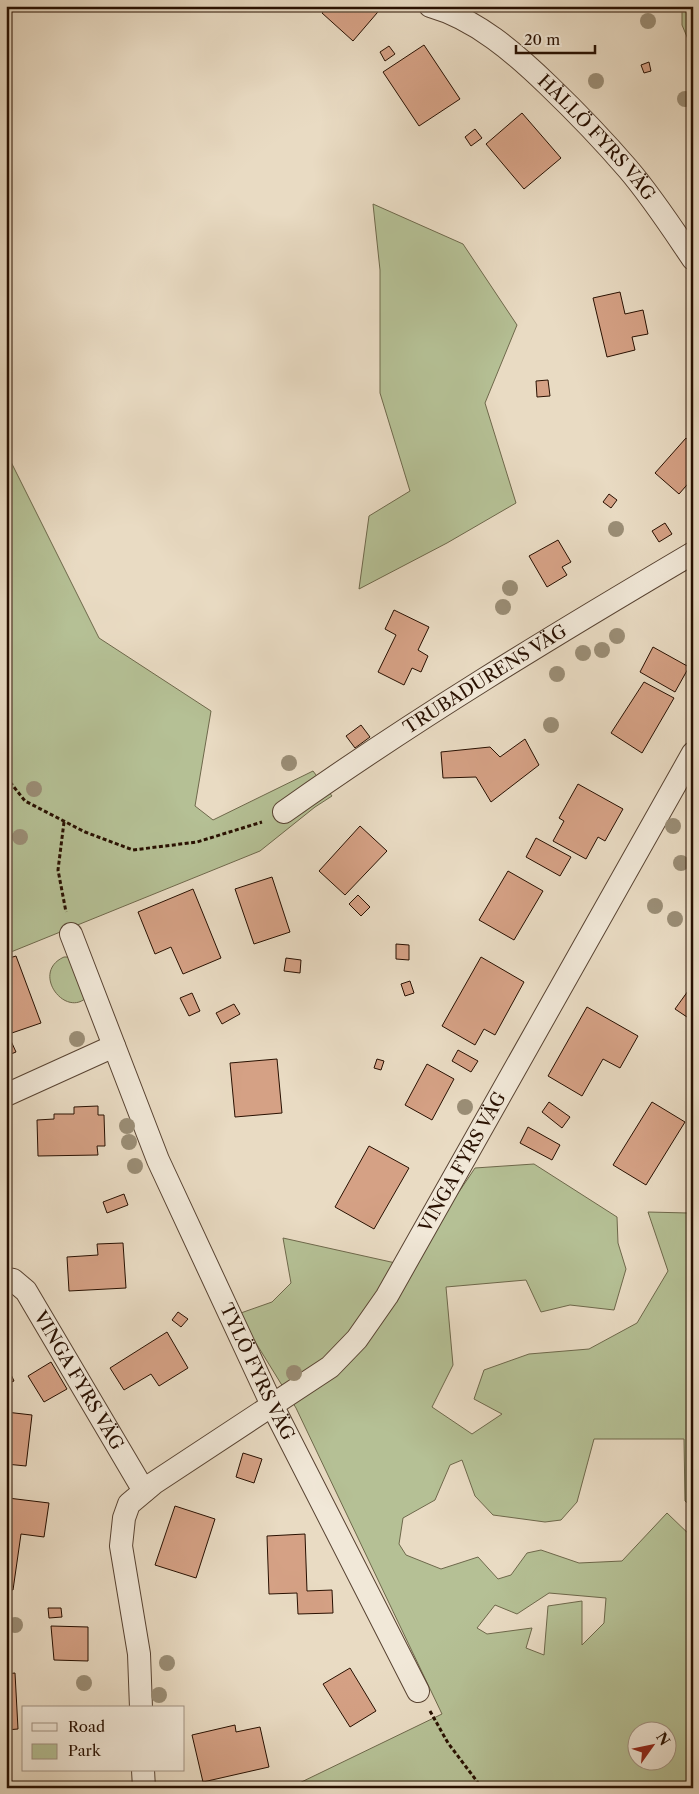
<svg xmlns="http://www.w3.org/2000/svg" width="699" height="1794" font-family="'Libre Caslon Text',serif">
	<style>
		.green { fill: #b5c095; stroke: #6e684b; fill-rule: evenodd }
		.building { fill: #d5a185; stroke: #281001 }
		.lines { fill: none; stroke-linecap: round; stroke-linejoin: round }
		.street-casing { stroke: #584332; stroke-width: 24 }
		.path { stroke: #281001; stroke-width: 3; stroke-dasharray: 4 2.5; stroke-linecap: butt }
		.street { stroke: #f1e8d8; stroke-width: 22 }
		.tree { fill: #9a8d75 }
		.labels { text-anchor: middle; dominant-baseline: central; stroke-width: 4.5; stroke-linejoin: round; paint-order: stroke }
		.street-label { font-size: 18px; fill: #281001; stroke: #f1e8d8 }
	</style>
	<rect width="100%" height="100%" fill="#e9dbc3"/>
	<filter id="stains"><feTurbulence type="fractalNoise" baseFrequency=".004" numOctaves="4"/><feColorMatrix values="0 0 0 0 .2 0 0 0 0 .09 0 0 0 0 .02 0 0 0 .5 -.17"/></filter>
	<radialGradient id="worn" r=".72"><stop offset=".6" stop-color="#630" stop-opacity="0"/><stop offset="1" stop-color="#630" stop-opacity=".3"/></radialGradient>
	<path class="green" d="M682 6H693V51L682 25Z
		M373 204 463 244 517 325 485 403 516 503 447 543 359 589 369 516 410 491 380 393V270Z
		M6 452 99 638 211 711 195 806 213 820 313 771 332 796 315 807 260 851 6 954Z
		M64 957H73L87 997C65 1019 30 972 64 957Z
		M534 1164 617 1217 618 1243 626 1269 614 1310 570 1305 541 1312 526 1280 446 1287 453 1365 432 1407 472 1434 502 1414 474 1399 484 1370 529 1354 589 1349 637 1323 668 1271 648 1212 688 1213 693 1191V1507L685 1501 684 1439H594L577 1502 561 1520 545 1522 493 1515 475 1496 462 1460 450 1465 435 1500 403 1518 399 1544 406 1555 441 1569 478 1557 498 1579 511 1575 527 1553 541 1550 579 1563 622 1561 667 1513 693 1538V1788H289L442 1714 296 1408 238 1314 272 1302 291 1283 283 1238 409 1266 475 1168ZM549 1593 606 1598 604 1623 582 1645V1601L548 1606 544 1655 526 1648 532 1628 487 1634 477 1628 495 1605 517 1614ZM636 1732H666V1762H636Z"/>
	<path class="building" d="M328 6H383L353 41 322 13Z
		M424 45 460 99 419 126 383 72Z
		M389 46 395 54 385 61 380 52Z
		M649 62 651 71 644 73 641 65Z
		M522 113 561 158 524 189 486 144Z
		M475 129 482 138 471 146 465 137Z
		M620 292 625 314 643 310 648 334 632 337 635 350 607 357 593 298Z
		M548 380 550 396 537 397 536 381Z
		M686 438 693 444V478L679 494 655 473Z
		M609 494 617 500 611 508 603 502Z
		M665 523 672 534 659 542 652 531Z
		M558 540 571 562 562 567 567 575 547 587 529 556Z
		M394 610 429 627 418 650 428 656 421 672 412 668 404 685 378 672 396 635 385 629Z
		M653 647 689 667 675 692 640 672Z
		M644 682 674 698 642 753 611 733Z
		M361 725 370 737 355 748 346 736Z
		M525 739 539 765 491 802 476 777 443 778 441 752 490 747 500 757Z
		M578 784 623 809 605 841 598 837 586 859 553 841 564 821 559 818Z
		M360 826 387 851 345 895 319 871Z
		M536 838 571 857 560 876 526 857Z
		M508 871 543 891 514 940 479 920Z
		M272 877 290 932 254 944 235 889Z
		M193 889 221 958 183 974 171 947 155 954 138 912Z
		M358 895 370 907 361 916 349 904Z
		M396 944 409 945V960L396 959Z
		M16 956 41 1023 6 1035V959Z
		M481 957 524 982 495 1035 484 1029 475 1045 442 1026Z
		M286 958 301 960 300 973 284 971Z
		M410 981 414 993 405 996 401 984Z
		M688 991 693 995V1021L675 1009Z
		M192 993 200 1011 189 1016 180 998Z
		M234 1004 240 1014 222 1024 216 1013Z
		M587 1007 638 1036 620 1068 603 1059 582 1096 548 1076Z
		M11 1041 16 1052 6 1056V1043Z
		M458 1050 478 1061 471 1072 452 1061Z
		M277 1059 282 1113 235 1117 230 1063Z
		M377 1059 384 1061 381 1070 374 1068Z
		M427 1064 454 1079 432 1120 405 1105Z
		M549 1102 570 1117 562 1128 542 1112Z
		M652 1102 685 1122 646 1185 613 1165Z
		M98 1106V1115H104L105 1146H97L98 1155 38 1156 37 1120 54 1119V1114H74V1107Z
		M528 1127 560 1145 552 1160 520 1143Z
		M369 1146 409 1168 374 1229 335 1207Z
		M124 1194 128 1205 107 1213 103 1202Z
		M123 1243 126 1288 69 1291 67 1257 98 1255 97 1244Z
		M178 1312 188 1319 181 1327 172 1320Z
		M167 1332 188 1368 159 1386 151 1374 124 1390 110 1368Z
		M51 1362 67 1389 44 1402 28 1376Z
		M8 1368 14 1381 6 1384V1369Z
		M6 1412 32 1415 26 1466 6 1464Z
		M243 1453 262 1459 254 1483 236 1477Z
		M8 1498 49 1503 44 1537 21 1534 13 1590 6 1589V1515Z
		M175 1506 215 1519 196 1578 155 1565Z
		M305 1534 307 1591 332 1590 333 1613 298 1614 297 1593 269 1594 267 1536Z
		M48 1608H61L62 1617 49 1618Z
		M51 1626 88 1627V1661L54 1660Z
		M350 1668 376 1711 350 1727 323 1684Z
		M15 1673 18 1729 6 1730V1674Z
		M235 1725 236 1732 260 1727 269 1767 203 1782 192 1735Z"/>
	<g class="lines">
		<defs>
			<g id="street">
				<path id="s1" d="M430 6C476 19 515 53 549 86 576 112 603 140 628 169 652 197 672 228 693 259"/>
				<path id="s2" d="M284 812C415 719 554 635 693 553"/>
				<path id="s3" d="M71 934 158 1160 272 1405 418 1691"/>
				<path d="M6 1095 114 1046"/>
				<path id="s4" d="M6 1279 13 1280 26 1291 144 1491"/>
				<path id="s5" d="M141 1708 139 1654 121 1546 124 1518 129 1504 154 1483 330 1367 357 1339 387 1296 693 753"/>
				<path d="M143 1770 144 1788"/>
			</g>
		</defs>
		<use href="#street" class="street-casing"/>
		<path class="path" d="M6 777 25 801 85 832 133 850 197 842 262 822
			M64 822 58 870 66 912
			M430 1711 448 1743 482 1788"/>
		<use href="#street" class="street"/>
	</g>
	<g class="tree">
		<circle cx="648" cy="21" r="8"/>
		<circle cx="596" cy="81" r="8"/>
		<circle cx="685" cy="99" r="8"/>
		<circle cx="616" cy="529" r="8"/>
		<circle cx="510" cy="588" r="8"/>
		<circle cx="503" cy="607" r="8"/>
		<circle cx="617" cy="636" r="8"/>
		<circle cx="602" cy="650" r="8"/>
		<circle cx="583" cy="653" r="8"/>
		<circle cx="557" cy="674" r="8"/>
		<circle cx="551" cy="725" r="8"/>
		<circle cx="289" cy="763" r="8"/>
		<circle cx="34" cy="789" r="8"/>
		<circle cx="673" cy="826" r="8"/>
		<circle cx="20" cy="837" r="8"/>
		<circle cx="681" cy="863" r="8"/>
		<circle cx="655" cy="906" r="8"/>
		<circle cx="675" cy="919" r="8"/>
		<circle cx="77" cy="1039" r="8"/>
		<circle cx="465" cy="1107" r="8"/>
		<circle cx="127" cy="1126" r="8"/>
		<circle cx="129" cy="1142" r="8"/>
		<circle cx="135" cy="1166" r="8"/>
		<circle cx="294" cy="1373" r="8"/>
		<circle cx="15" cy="1625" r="8"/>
		<circle cx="167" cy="1663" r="8"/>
		<circle cx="84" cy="1683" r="8"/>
		<circle cx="159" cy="1695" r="8"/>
	</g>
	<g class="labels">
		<g class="street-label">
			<text stroke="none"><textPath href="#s1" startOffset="215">HÅLLÖ FYRS VÄG</textPath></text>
			<text stroke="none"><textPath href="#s2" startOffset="241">TRUBADURENS VÄG</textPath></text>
			<text stroke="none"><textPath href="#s5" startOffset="695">VINGA FYRS VÄG</textPath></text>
			<text stroke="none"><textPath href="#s3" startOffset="476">TYLÖ FYRS VÄG</textPath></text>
			<text stroke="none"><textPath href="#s4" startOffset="128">VINGA FYRS VÄG</textPath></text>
		</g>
	</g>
	<rect width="699" height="1794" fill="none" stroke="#e9dbc3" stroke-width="25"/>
	<rect x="8" y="8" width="684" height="1779" fill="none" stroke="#281001" stroke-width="2.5"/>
	<rect x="12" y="12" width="674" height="1769" fill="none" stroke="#281001"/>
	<rect x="22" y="1706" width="162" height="65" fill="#f1e8d8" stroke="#a19282"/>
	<rect x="32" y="1723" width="25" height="8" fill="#f1e8d8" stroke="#a19282"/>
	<text x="68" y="1732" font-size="15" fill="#281001">Road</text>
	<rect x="32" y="1744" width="25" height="15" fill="#b5c095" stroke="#a19282"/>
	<text x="68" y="1756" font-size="15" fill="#281001">Park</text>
	<g transform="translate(652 1746) rotate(57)"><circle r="24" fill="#f1e8d8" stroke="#a19282"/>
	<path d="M0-4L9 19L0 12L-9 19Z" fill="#8f2418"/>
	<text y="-8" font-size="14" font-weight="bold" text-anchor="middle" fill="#281001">N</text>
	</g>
	<path d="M516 45v8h79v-8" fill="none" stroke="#281001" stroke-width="2.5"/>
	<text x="524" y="45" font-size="15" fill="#281001" stroke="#f1e8d8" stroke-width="4" paint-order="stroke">20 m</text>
	<rect width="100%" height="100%" filter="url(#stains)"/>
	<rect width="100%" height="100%" fill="url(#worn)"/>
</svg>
